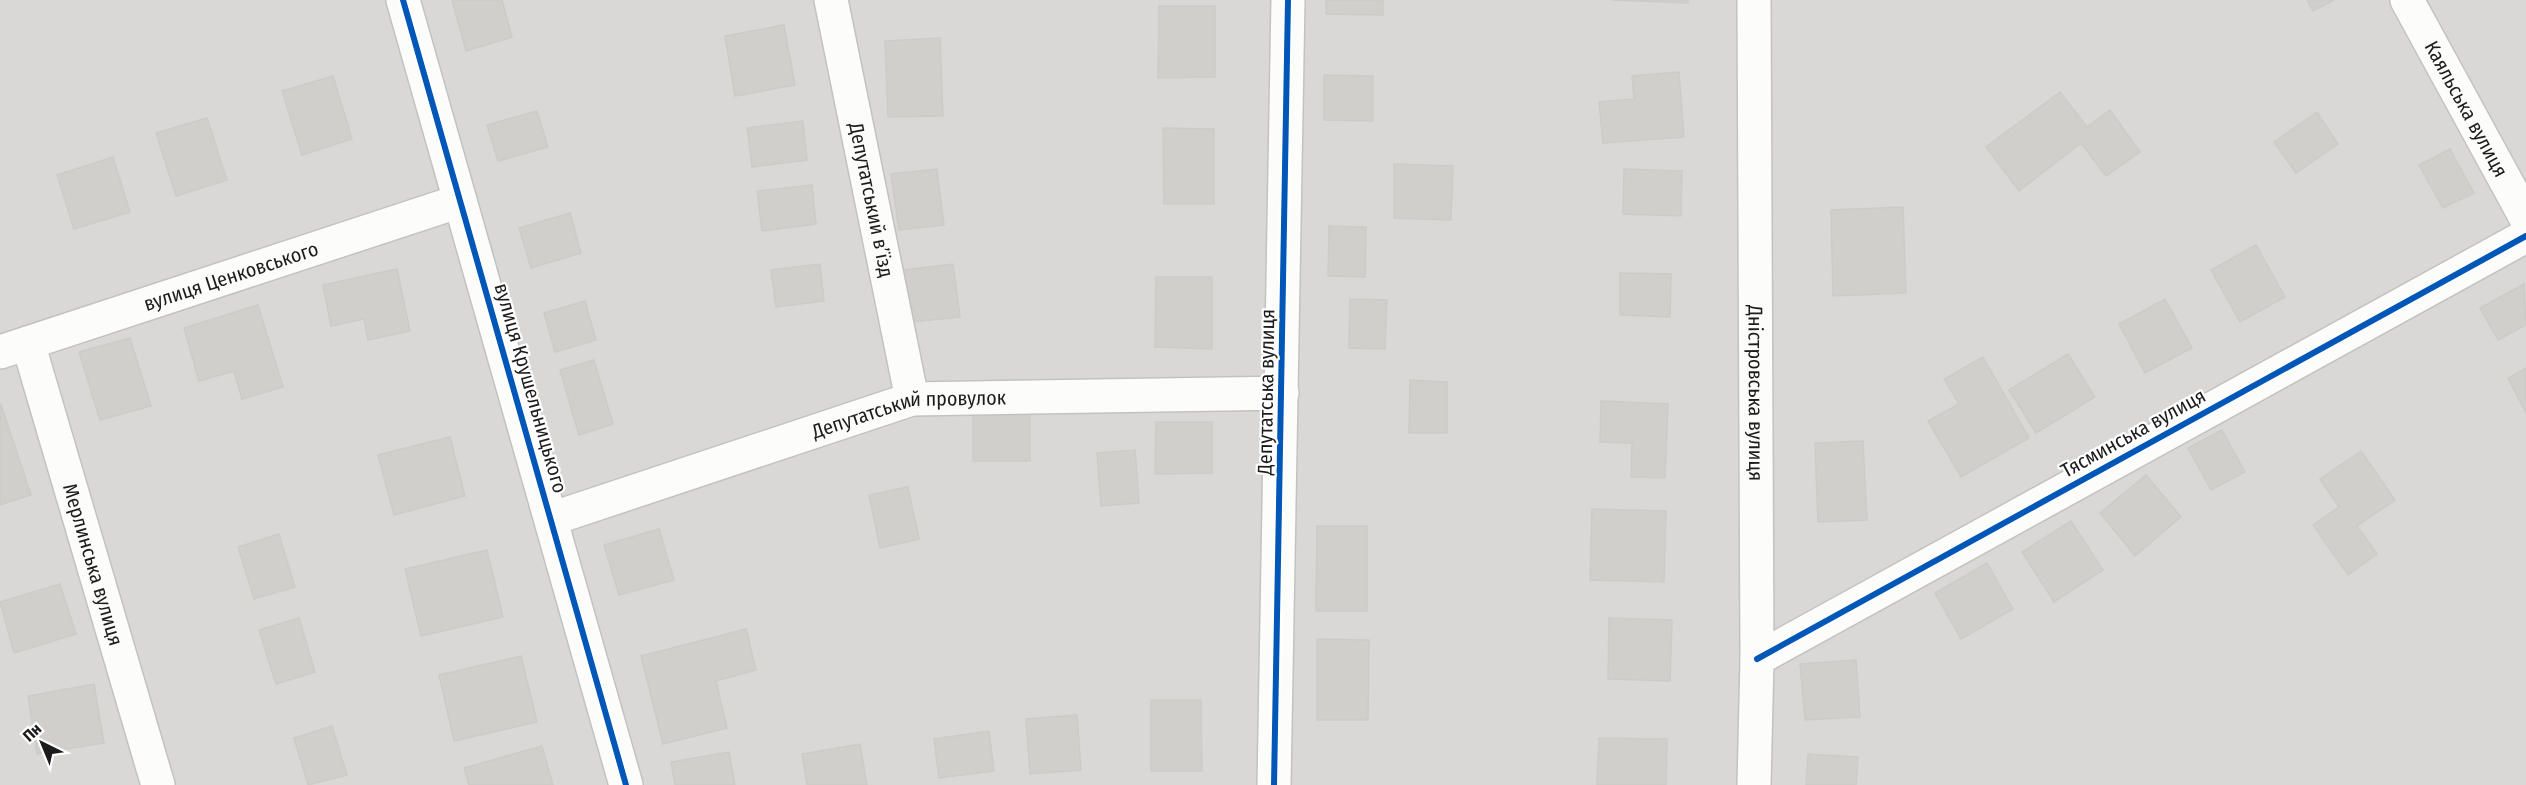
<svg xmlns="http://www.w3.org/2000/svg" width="2526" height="785" font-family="'Fira Sans Condensed',sans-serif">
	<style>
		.residential { fill: #dad8d6 }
		.building { fill: #d1cfcc; stroke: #cdcbc6; stroke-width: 1.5 }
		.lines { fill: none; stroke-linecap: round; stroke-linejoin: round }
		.minor-casing { stroke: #c3c2c1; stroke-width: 36 }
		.minor { stroke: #fcfcfb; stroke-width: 33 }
		.cycleway-casing { stroke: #fff; stroke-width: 10 }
		.cycleway { stroke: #0057b8; stroke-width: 6 }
		.labels { text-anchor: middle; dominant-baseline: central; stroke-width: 4.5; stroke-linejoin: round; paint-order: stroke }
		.street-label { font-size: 20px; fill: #1c1c1c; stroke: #fff }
	</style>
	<rect width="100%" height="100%" fill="#eae9e5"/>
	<path class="residential" d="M0 0H2526V785H0Z"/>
	<path class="building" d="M452 0H502L512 37 466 51Z
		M1326 0H1383V15L1326 14Z
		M1611 0H1688V3Z
		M2307 0H2334L2313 11Z
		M1159 6H1215V77L1158 78Z
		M784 25 795 85 735 96 725 36Z
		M940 38 943 116 888 117 885 41Z
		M1679 72 1684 137 1603 143 1599 102 1634 99 1632 76Z
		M1324 75 1373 76V121L1324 120Z
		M333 76 352 139 302 155 282 91Z
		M2060 92 2087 127 2110 110 2140 152 2106 176 2081 143 2019 191 1986 147Z
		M537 111 548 147 498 161 487 125Z
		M2317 112 2338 144 2296 173 2274 142Z
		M207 118 227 180 176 196 156 133Z
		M803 121 807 160 752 167 747 128Z
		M1163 128 1214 129V204H1164Z
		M2450 149 2474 193 2443 208 2419 165Z
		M113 157 130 212 74 229 57 175Z
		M1394 164 1453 166 1451 220 1394 218Z
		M937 169 944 225 899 230 891 174Z
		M1624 169 1682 171 1681 216 1623 214Z
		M812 185 816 224 762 231 757 191Z
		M1903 207 1906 293 1833 296 1831 210Z
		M570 213 581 253 531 268 519 228Z
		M1329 226 1366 227 1365 277 1328 276Z
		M2256 245 2285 297 2240 322 2211 270Z
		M820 264 824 301 776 307 771 270Z
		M953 264 960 317 911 322 904 270Z
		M397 269 410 331 368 340 364 319 331 326 323 285Z
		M1620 273 1671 274 1670 317 1620 315Z
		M1156 277H1212V349L1155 347Z
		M2524 284 2526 325 2498 340 2480 308Z
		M1350 299 1387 300 1385 349 1349 348Z
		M2165 299 2192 348 2145 373 2119 324Z
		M585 301 596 340 555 352 544 313Z
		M258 305 283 387 242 399 234 371 199 381 184 328Z
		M130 338 151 406 100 420 79 352Z
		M2068 354 2095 397 2036 433 2009 390Z
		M1983 357 2029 438 1961 477 1928 421 1959 404 1944 379Z
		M594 360 613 424 579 435 560 370Z
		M2526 368V413L2508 378Z
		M1410 380 1447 382V433H1409Z
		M1601 401 1668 404 1665 478 1631 477 1632 443 1600 442Z
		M1 405 31 495 0 505V406Z
		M973 407 1030 408V461H973Z
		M1156 422H1212V473L1155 474Z
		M2222 430 2245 472 2211 490 2188 448Z
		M450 437 465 496 394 515 378 455Z
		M1863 441 1867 520 1818 522 1815 443Z
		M1135 450 1139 503 1101 506 1097 453Z
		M2361 451 2395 500 2357 526 2377 554 2348 575 2313 525 2339 507 2320 479Z
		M2146 475 2181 517 2135 556 2100 513Z
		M908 487 919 539 880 548 869 495Z
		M1592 509 1666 511 1664 582 1590 580Z
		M2071 521 2103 570 2054 602 2022 552Z
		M1317 526H1367V611H1316Z
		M659 529 674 580 619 595 604 545Z
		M279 534 295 587 254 599 238 547Z
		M487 550 503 617 421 636 405 569Z
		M1987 563 2013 609 1961 639 1935 593Z
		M60 584 76 634 14 653 0 602Z
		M299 618 315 672 276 684 259 630Z
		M1609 618 1672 620 1670 681 1608 679Z
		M746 629 756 670 716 681 727 728 663 744 641 656Z
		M1317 639 1369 640 1368 720H1317Z
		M521 656 537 722 454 741 439 675Z
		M1856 660 1860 717 1805 720 1800 664Z
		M94 684 104 743 37 754 28 696Z
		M1151 700H1201L1202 771H1151Z
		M1077 715 1081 770 1030 774 1026 719Z
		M332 726 347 775 308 785 294 738Z
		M989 731 994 771 939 778 934 739Z
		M1599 738 1667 739 1666 785H1597Z
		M860 744 867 785H807L802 754Z
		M542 746 553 785H469L464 768Z
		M729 752 735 785H675L671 762Z
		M1808 754 1858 757 1856 785H1806Z"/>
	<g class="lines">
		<defs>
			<g id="minor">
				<path d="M403 0 626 785"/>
				<path id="s1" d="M831 0 912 399"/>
				<path id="s2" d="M1754 0 1757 659 1754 785"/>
				<path id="s3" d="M2407 0 2526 218"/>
				<path id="s4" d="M28 343 158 785"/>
				<path id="s5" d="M0 352 460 201"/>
				<path id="s6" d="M551 519 912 399 1282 393"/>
				<path d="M1757 659 2526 236"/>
				<path d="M1274 785 1288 0"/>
			</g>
		</defs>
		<use href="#minor" class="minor-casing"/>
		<use href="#minor" class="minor"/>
		<defs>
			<path id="cycleway" d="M403 0 626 785
				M1757 659 2526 236
				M1274 785 1288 0"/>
		</defs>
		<use href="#cycleway" class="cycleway-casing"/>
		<use href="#cycleway" class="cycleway"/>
	</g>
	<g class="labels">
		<g class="street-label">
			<text stroke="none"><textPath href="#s3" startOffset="124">Каяльська вулиця</textPath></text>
			<text stroke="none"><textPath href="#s1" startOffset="204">Депутатський в’їзд</textPath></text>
			<text stroke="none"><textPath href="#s5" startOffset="243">вулиця Ценковського</textPath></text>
			<text transform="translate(531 388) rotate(74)">вулиця Крушельницького</text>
			<text transform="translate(1266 392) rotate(-89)">Депутатська вулиця</text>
			<text stroke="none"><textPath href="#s2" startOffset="393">Дністровська вулиця</textPath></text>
			<text stroke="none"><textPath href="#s6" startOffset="375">Депутатський провулок</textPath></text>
			<text transform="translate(2133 433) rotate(-29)">Тясминська вулиця</text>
			<text stroke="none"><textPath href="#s4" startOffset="231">Мерлинська вулиця</textPath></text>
		</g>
	</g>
	<g transform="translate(42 743) rotate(317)" stroke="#ffffff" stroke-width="4.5" paint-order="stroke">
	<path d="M0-4.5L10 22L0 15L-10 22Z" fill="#1c1c1c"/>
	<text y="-9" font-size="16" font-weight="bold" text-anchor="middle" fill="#1c1c1c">Пн</text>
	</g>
</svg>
